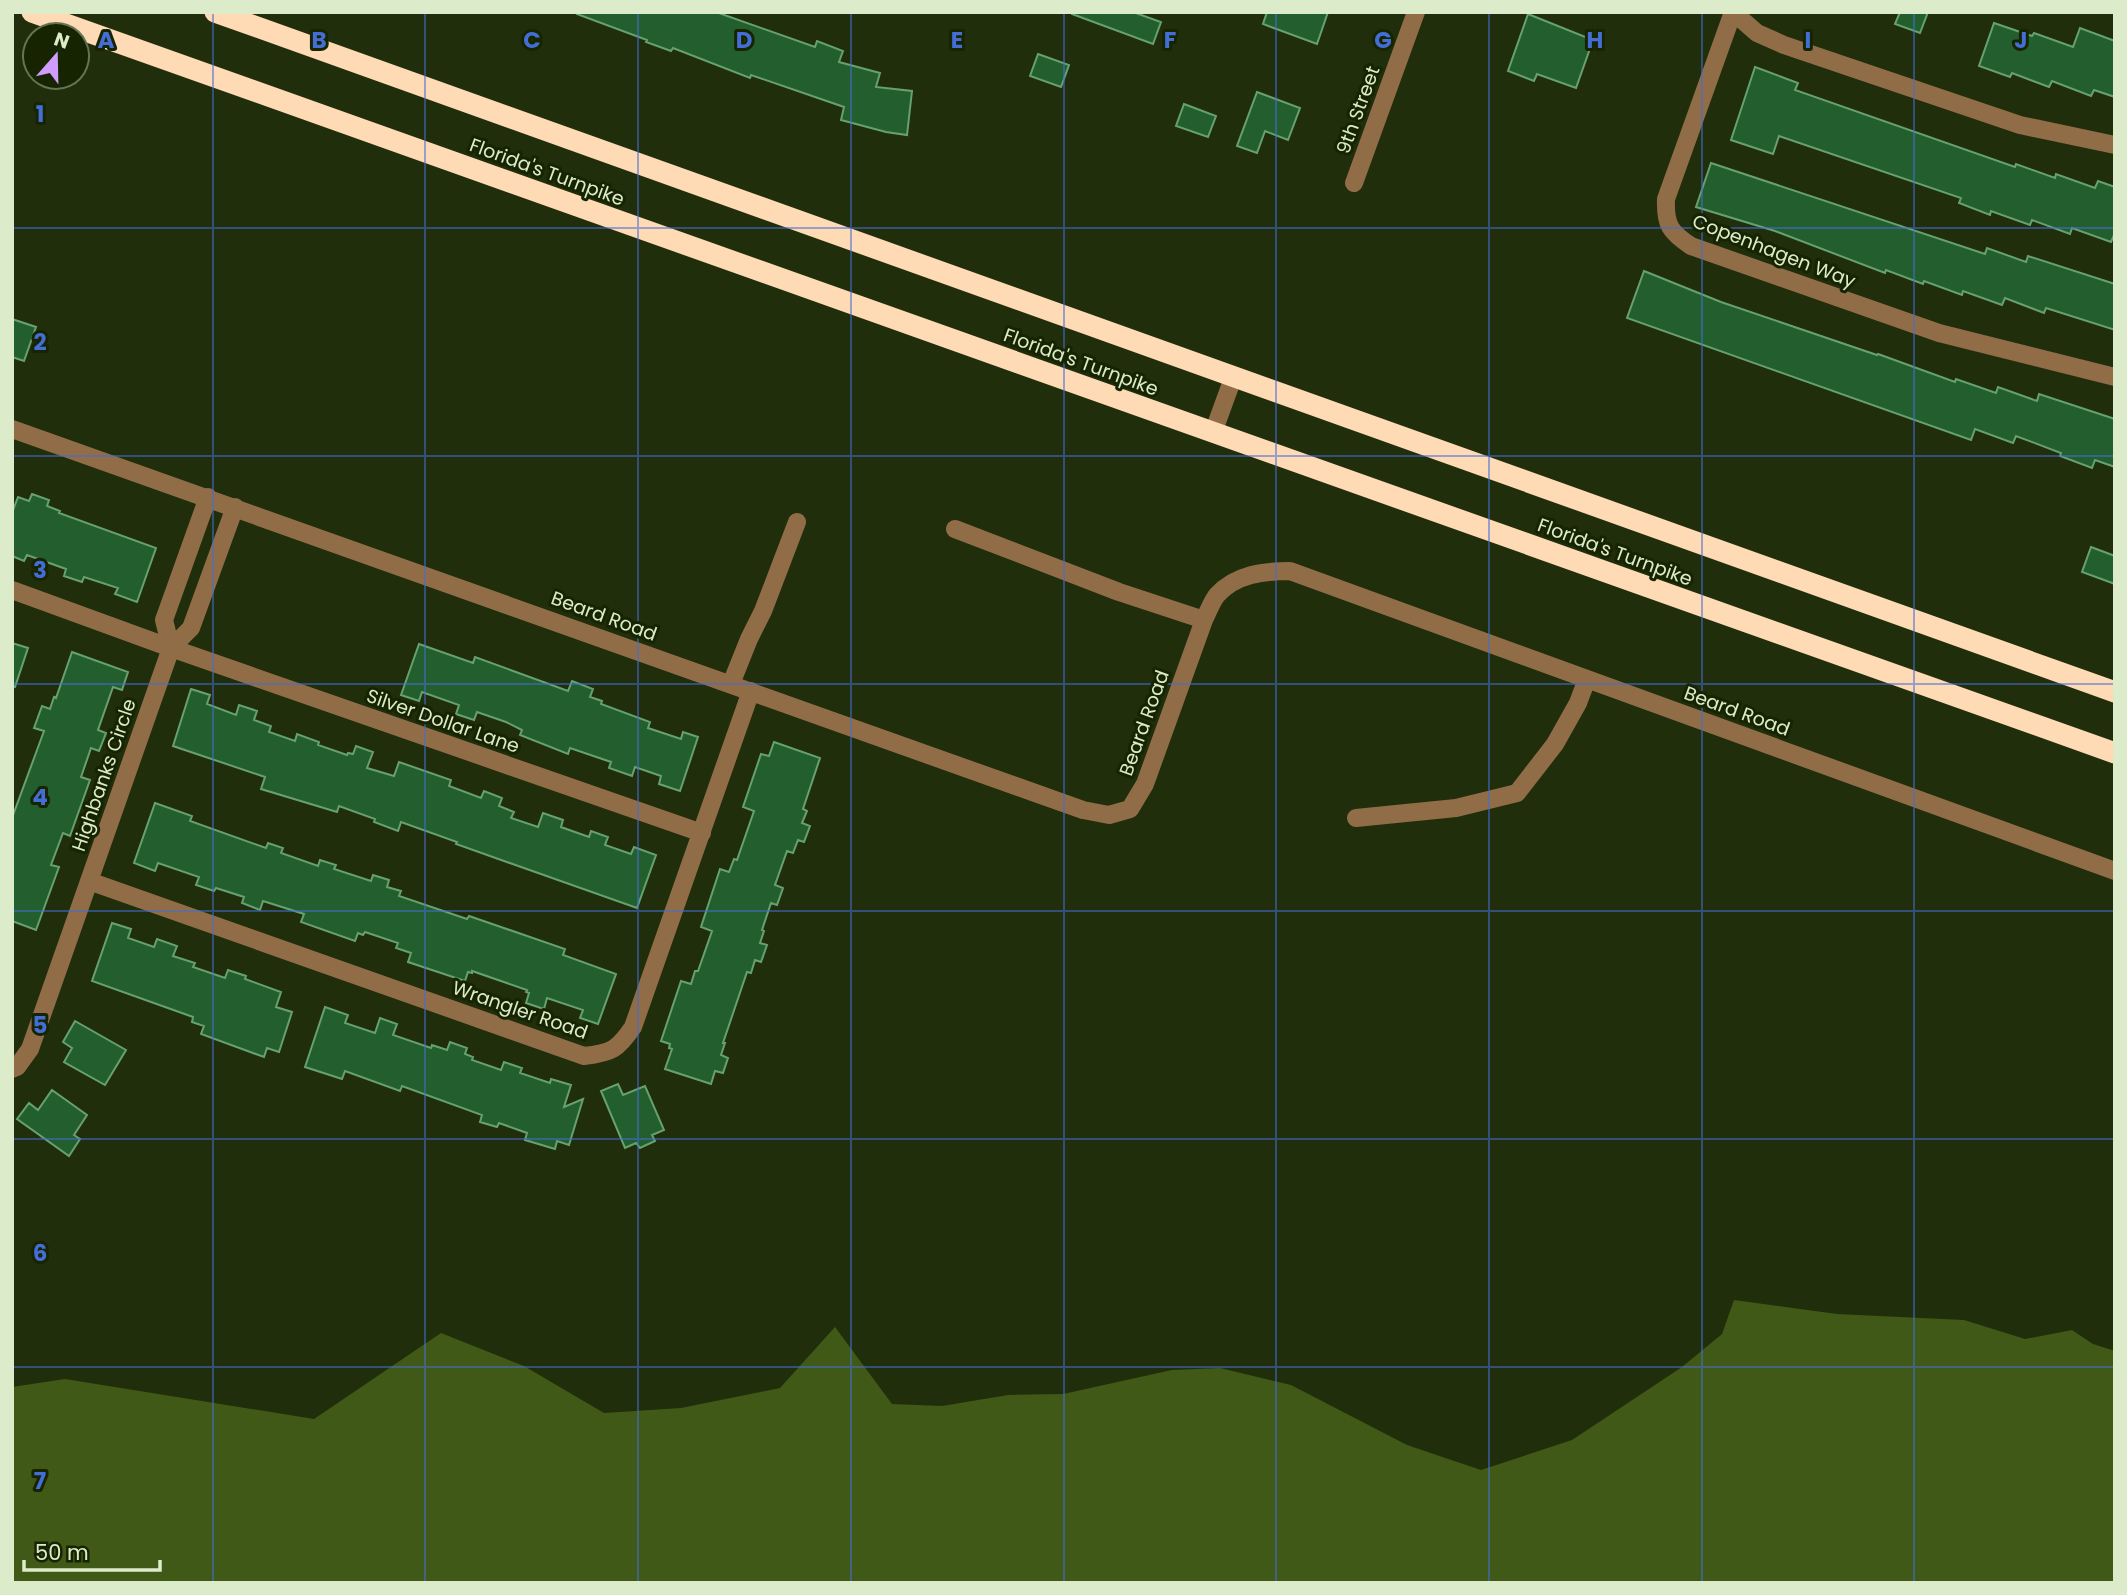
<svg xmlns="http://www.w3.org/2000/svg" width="2127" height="1595" font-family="Poppins,sans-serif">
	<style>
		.green { fill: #405916 }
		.building { fill: #235e2f; stroke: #67a16f; stroke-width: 2 }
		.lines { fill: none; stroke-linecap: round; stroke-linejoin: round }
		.minor { stroke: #916d47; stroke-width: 18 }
		.highway { stroke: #fedab5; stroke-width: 21 }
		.grid { fill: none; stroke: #436ed5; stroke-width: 2; stroke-opacity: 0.55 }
		.labels { text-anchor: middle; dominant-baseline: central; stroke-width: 6; stroke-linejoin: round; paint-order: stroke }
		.street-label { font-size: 19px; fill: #dcecca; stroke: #172402 }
		.grid-label { font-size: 23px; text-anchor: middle; font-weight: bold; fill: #436ed5; stroke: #172402; stroke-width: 6; stroke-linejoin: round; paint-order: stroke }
	</style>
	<rect width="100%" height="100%" fill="#202e0b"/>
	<path class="green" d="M1734 1300 1837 1314 1964 1320 2025 1339 2072 1330 2093 1344 2115 1351V1583H12V1387L65 1379 314 1419 441 1333 524 1366 604 1413 681 1408 780 1388 835 1327 892 1404 942 1406 1008 1395 1063 1394 1172 1370 1220 1368 1291 1385 1407 1445 1481 1470 1572 1440 1682 1367 1722 1334Z"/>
	<path class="building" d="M577 12H716L815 47 817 41 843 51 839 62 880 73 876 87 912 91 907 135 886 132 841 120 844 107 751 75 750 78 673 48 671 51 646 42 647 40 577 14Z
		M1072 12H1133L1161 22 1153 44 1072 14Z
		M1267 12H1328L1317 44 1263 24Z
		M1900 12H1928L1920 33 1895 24Z
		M1528 14 1593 40 1576 88 1537 74 1534 81 1508 71Z
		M1994 23 2032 36 2034 33 2073 47 2080 28 2115 41V97L2094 90 2091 96 2052 81 2049 87 2012 73 2010 77 1979 66Z
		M1038 54 1069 65 1061 87 1030 76Z
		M1755 67 1798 83 1795 90 2015 167 2016 164 2055 178 2056 174 2095 188 2098 181 2115 187V233L2111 242 2072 228 2070 234 2032 220 2030 225 1991 211 1990 215 1959 203 1961 198 1779 136 1773 154 1731 140Z
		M1257 92 1300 108 1288 140 1265 131 1257 153 1237 146Z
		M1184 104 1216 116 1208 137 1176 126Z
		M1711 163 1985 254 1987 248 2026 262 2028 256 2115 284V330L2046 308 2044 313 2005 298 2002 305 1963 291 1962 295 1924 281 1923 284 1886 270 1885 273 1775 231 1696 207Z
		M1644 271 1721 302 1877 355 1878 354 1955 382 1956 379 1996 393 1998 387 2037 401 2039 394 2115 419V467L2095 460 2092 468 2060 456 2061 453 2016 436 2013 443 1975 429 1971 440 1627 318Z
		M12 319 36 327 24 361 12 357Z
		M32 494 49 500 47 506 60 511 59 513 156 548 137 602 115 594 118 588 84 577 82 582 64 576 66 569 27 555 24 561 12 556V513L18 497 29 501Z
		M2091 547 2115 556V584L2082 572Z
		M12 643 28 648 15 687 12 686Z
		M419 644 473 663 475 657 568 691 572 681 593 689 590 697 602 701 601 704 650 722 648 728 681 739 683 732 698 737 680 791 659 784 661 776 635 767 632 776 609 768 611 762 570 748 568 754 520 735 522 730 506 722 477 712 474 720 456 714 459 705 422 692 419 701 401 695Z
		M72 652 128 672 122 690 113 687 98 730 106 733 99 751 91 748 81 777 90 780 70 836 63 833 51 865 59 867 36 930 12 921V818L44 731 34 728 42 706 50 709 54 697 56 698Z
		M191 689 210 695 207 704 236 715 239 705 257 711 254 720 271 726 269 732 295 741 297 734 319 742 318 745 347 755 348 753 353 754 356 746 373 752 367 768 394 776 399 762 451 780 449 786 481 798 484 791 502 798 499 806 514 812 511 818 538 827 543 813 563 820 561 827 589 837 591 831 608 837 605 845 631 854 634 847 656 855 637 908 456 844 457 842 401 822 398 831 374 822 375 819 339 806 337 812 261 789 265 777 173 746Z
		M774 742 820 758 803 809 807 811 802 823 810 826 804 842 798 840 793 853 787 851 775 885 783 888 777 905 771 903 762 930 764 931 760 943 767 945 761 962 755 960 751 973 747 972 723 1043H725L721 1055 728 1058 723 1073 715 1071 711 1084 665 1069 672 1049 669 1048 670 1044 661 1041 681 981 691 984 695 971H698L712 931 701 927 720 869 729 872 734 859 737 860 754 811 743 807 761 754 769 756Z
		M155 803 192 816 190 821 266 848 268 843 283 848 281 853 318 866 320 860 336 865 334 869 371 881 373 875 389 880 387 887 401 891 399 896 467 919 469 916 565 949 563 955 616 974 598 1024 580 1018 583 1010 547 998 544 1009 526 1003 529 993 526 992 527 990 472 971V973L468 972 465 981 408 962 411 953 396 948 398 943 365 932 363 935 358 933 355 941 301 922 304 914 263 901 260 910 242 903 244 897 216 888 214 891 196 885 199 877 158 863 155 871 134 863Z
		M112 923 131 929 128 938 154 947 157 939 177 946 173 956 195 963 193 967 225 978 228 970 246 976 245 979 281 992 276 1007 292 1012 279 1052 267 1048 264 1057 201 1034 204 1026 192 1022 193 1017 92 981Z
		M325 1007 348 1015 345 1023 375 1033 380 1018 397 1024 393 1035 431 1048 432 1045 447 1050 450 1042 467 1048 465 1054 473 1057 472 1060 501 1070 504 1062 522 1068 520 1073 550 1083 551 1079 571 1085 564 1107 583 1099 569 1145 557 1141 555 1149 525 1140 527 1133 499 1123 497 1127 480 1122 482 1115 402 1086 400 1091 345 1071 342 1079 305 1067Z
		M75 1021 126 1050 105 1085 64 1062 72 1048 63 1042Z
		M618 1084 623 1095 645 1086 664 1130 652 1135 655 1141 640 1148 636 1143 625 1148 601 1091Z
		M52 1090 87 1115 74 1135 80 1139 69 1156 17 1119 29 1103 38 1110Z"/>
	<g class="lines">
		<path class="minor" d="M1733 12 1666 199C1665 225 1670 232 1691 246L1939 333 2115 377
			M1733 12 1757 33 1784 45 2020 125 2115 145
			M1354 183 1416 12
			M12 429 1083 810 1109 815 1130 809 1145 784 1204 620C1208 612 1212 601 1217 595 1236 574 1264 571 1290 571L2115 871
			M1213 433 1233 378
			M955 529 1119 592 1204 620
			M12 590 171 648 702 833
			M171 648 164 620 208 497
			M731 684 749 639 763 611 797 522
			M1356 818 1456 808 1517 793 1555 744 1578 703 1587 679
			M89 881 584 1056C612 1053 618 1049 633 1027L751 691
			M12 1069 17 1067 30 1049 171 648 191 628 235 507"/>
		<path class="highway" d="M32 12 2115 753
			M215 12 2115 692"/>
	</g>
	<path class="grid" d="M213 12V1583M425 12V1583M638 12V1583M851 12V1583M1064 12V1583M1276 12V1583M1489 12V1583M1702 12V1583M1914 12V1583M12 228H2115M12 456H2115M12 684H2115M12 911H2115M12 1139H2115M12 1367H2115"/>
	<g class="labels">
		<g class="street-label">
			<text transform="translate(1358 110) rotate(-70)">9th Street</text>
			<text transform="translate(547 172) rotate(20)">Florida's Turnpike</text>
			<text transform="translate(1774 251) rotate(21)">Copenhagen Way</text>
			<text transform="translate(1081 362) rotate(20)">Florida's Turnpike</text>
			<text transform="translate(1615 552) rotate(20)">Florida's Turnpike</text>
			<text transform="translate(604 616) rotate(20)">Beard Road</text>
			<text transform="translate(1737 711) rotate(20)">Beard Road</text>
			<text transform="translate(443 721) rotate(19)">Silver Dollar Lane</text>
			<text transform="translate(1144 723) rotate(-70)">Beard Road</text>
			<text transform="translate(104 775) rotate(-71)">Highbanks Circle</text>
			<text transform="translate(520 1010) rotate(19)">Wrangler Road</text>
		</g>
	</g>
	<g class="grid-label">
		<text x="106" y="48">A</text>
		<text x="319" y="48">B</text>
		<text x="532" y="48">C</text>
		<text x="744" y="48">D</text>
		<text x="957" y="48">E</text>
		<text x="1170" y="48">F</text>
		<text x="1383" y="48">G</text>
		<text x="1595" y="48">H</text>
		<text x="1808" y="48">I</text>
		<text x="2021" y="48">J</text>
		<text x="40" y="122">1</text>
		<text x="40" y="350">2</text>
		<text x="40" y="578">3</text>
		<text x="40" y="805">4</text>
		<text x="40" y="1033">5</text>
		<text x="40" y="1261">6</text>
		<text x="40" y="1489">7</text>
	</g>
	<rect width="2127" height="1595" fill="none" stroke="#dcecca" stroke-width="28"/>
	<g transform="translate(56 56) rotate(20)"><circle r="33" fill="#172402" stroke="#667452" stroke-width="2"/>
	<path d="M0-5L12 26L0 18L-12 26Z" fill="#d09dfe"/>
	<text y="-10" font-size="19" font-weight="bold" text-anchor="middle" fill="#dcecca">N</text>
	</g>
	<path d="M24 1560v10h136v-10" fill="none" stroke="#dcecca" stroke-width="3.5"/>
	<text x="35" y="1560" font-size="21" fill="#dcecca" stroke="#172402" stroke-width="5" paint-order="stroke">50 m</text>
</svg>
